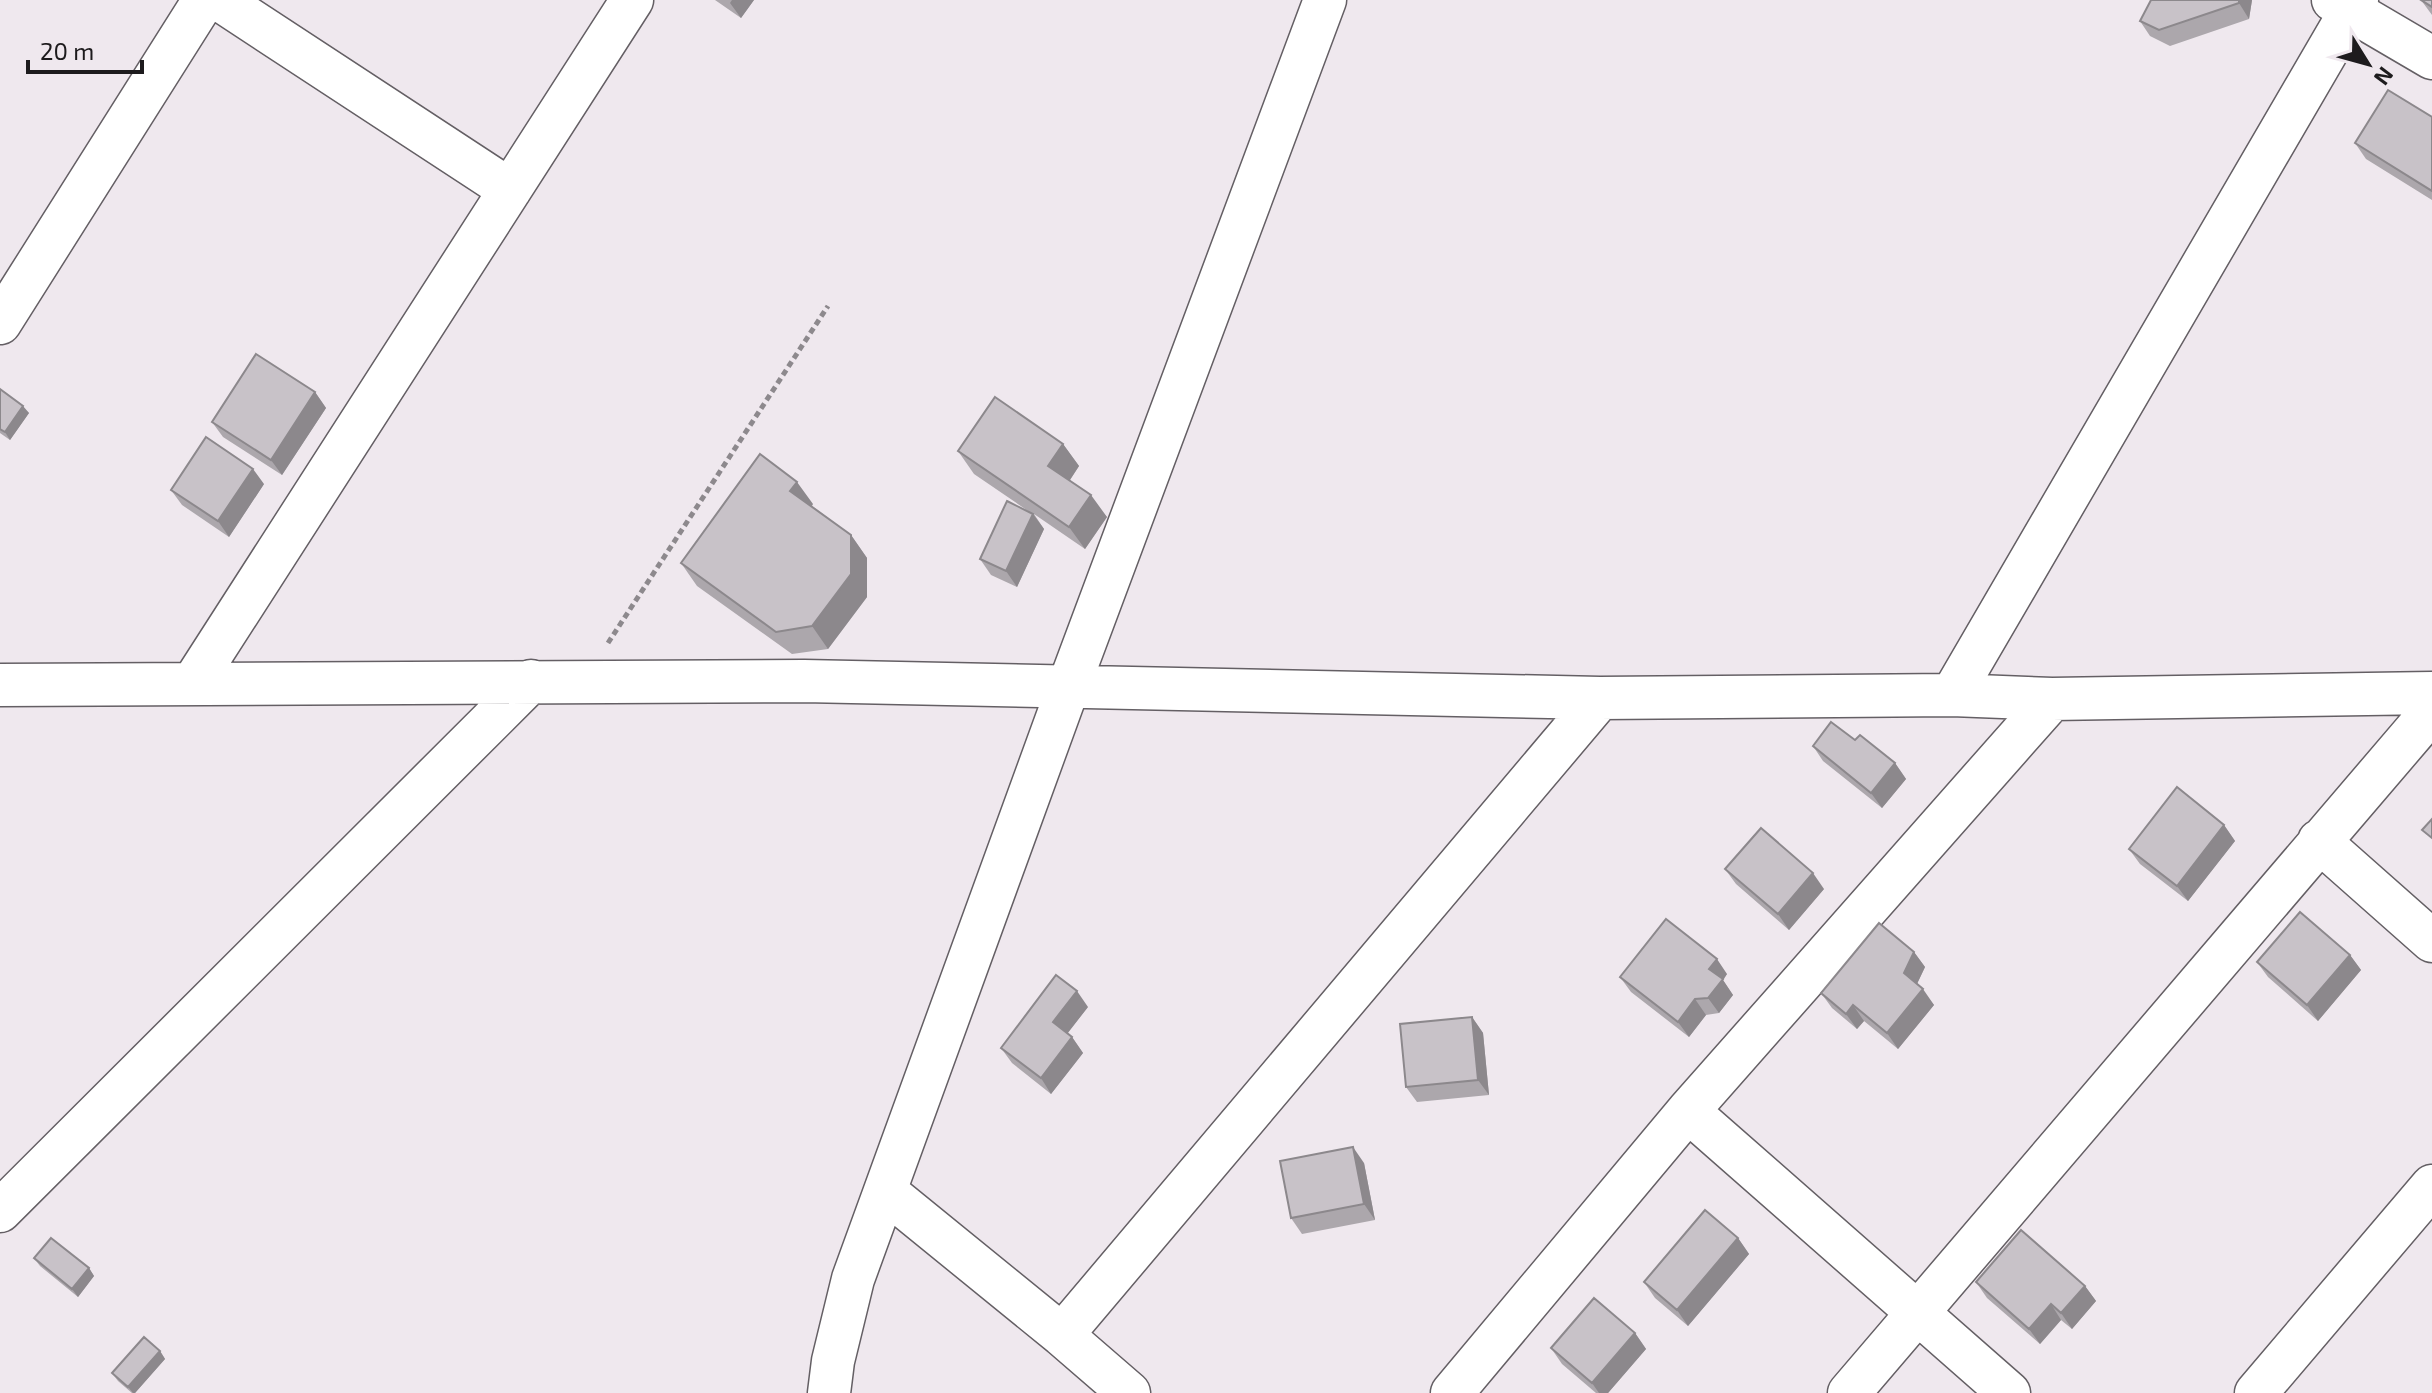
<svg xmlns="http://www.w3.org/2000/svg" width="2432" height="1393" font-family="'Exo 2',sans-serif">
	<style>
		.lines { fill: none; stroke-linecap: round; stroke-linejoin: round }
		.minor-casing { stroke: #645f64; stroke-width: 45 }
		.path { stroke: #8d898d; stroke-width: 5; stroke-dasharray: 6 4; stroke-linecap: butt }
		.minor { stroke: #fff; stroke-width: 42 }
		.wall { fill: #aca7ac }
		.shaded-wall { fill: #8c888c }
		.building { fill: #c8c2c8; stroke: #8c888c; stroke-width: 2 }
	</style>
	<rect width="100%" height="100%" fill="#efe8ee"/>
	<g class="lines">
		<defs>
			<path id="minor" d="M220 0 510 190
				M2333 0 2432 58
				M0 323 204 0
				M193 683 632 0
				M0 685 804 681 1600 698 1952 695 2052 699 2432 693
				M1952 695 2357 0
				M2319 841 2432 941
				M1688 1111 2009 1393
				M885 1191 1062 1335 1129 1393
				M0 1211 531 681
				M1062 1335 1600 698
				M829 1393 833 1361 853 1279 1068 688 1325 0
				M1452 1393 1688 1111 2052 699
				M1849 1393 2432 711
				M2256 1393 2432 1186"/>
		</defs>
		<use href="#minor" class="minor-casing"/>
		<path class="path" d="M608 643 828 306"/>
		<use href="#minor" class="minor"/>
	</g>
	<path class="wall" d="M715 0H754L741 18Z
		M2151 0H2252L2249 19 2170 46 2150 36 2140 21Z
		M2421 0H2432V15Z
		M2432 117V200L2366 159 2355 143Z
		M0 389 29 413 10 440 0 433Z
		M315 392 326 408 282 475 223 437 212 422Z
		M1063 444 1079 466 1070 480 1107 517 1085 549 1034 514 1044 529 1017 587 991 575 980 559 1031 513 974 474 958 451Z
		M264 484 229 537 182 505 171 490Z
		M813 504 812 506 851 535 867 558V597L828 649 792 654 697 586 681 563Z
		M1855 740 1895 763 1906 779 1882 808 1823 761 1813 746Z
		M2224 825 2235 841 2188 901 2140 864 2129 849Z
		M1725 869 1824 889 1789 930 1736 884Z
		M1914 952 1925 967 1917 984 1934 1005 1898 1049 1864 1021 1857 1029 1832 1008 1821 993Z
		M2350 955 2361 970 2318 1021 2268 977 2257 962Z
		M1727 974 1723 980 1733 995 1719 1013 1706 1015 1689 1037 1631 992 1620 977Z
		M1088 1007 1067 1033 1072 1037 1083 1053 1051 1094 1012 1063 1001 1048Z
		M1472 1017 1483 1033 1489 1095 1417 1102 1406 1087Z
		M1364 1163 1375 1220 1302 1234 1291 1218Z
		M1738 1238 1749 1254 1688 1326 1655 1298 1644 1282Z
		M34 1258 89 1268 94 1276 78 1297 40 1266Z
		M1976 1282 2085 1286 2096 1301 2072 1329 2061 1320 2040 1344 1987 1298Z
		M1635 1333 1646 1349 1608 1393H1596L1562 1364 1551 1348Z
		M160 1351 165 1359 135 1393H132L118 1381 112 1373Z"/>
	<path class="shaded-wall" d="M732 0H754L741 18 730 3Z
		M2239 0H2252L2249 19 2239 3Z
		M315 392 326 408 282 475 271 460Z
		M23 406 29 413 10 440 5 432Z
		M1063 444 1079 466 1064 489 1048 466Z
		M253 469 264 484 229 537 218 521Z
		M797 482 813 504 806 513 790 491Z
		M1091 495 1107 517 1085 549 1069 527Z
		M1033 514 1044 529 1017 587 1006 571Z
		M851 535 867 558V597L828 649 812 626Z
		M1895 763 1906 779 1882 808 1871 793Z
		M2224 825 2235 841 2188 901 2177 886Z
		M1813 873 1824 889 1789 930 1778 914Z
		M1914 952 1925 967 1915 988 1904 973Z
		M2350 955 2361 970 2318 1021 2307 1005Z
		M1717 959 1727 974 1723 980 1733 995 1719 1013 1708 998 1709 969Z
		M1923 989 1934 1005 1898 1049 1887 1033Z
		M1077 991 1088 1007 1064 1038 1053 1022Z
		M1695 999 1706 1015 1689 1037 1678 1022Z
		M1853 1005 1864 1021 1857 1029 1846 1014Z
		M1472 1017 1483 1033 1489 1095 1478 1080Z
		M1072 1037 1083 1053 1051 1094 1041 1078Z
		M1353 1147 1364 1163 1375 1220 1364 1204Z
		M1738 1238 1749 1254 1688 1326 1677 1310Z
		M89 1268 94 1276 78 1297 72 1289Z
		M2085 1286 2096 1301 2072 1329 2061 1313Z
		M2051 1304 2061 1320 2040 1344 2029 1329Z
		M1635 1333 1646 1349 1608 1393H1599L1592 1383Z
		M160 1351 165 1359 135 1393H133L128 1387Z"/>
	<path class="building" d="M2151 0H2239V3L2159 30 2140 21Z
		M2421 0H2432V7Z
		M2388 90 2432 117V191L2355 143Z
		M256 354 315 392 271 460 212 422Z
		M0 389 23 406 5 432 0 429Z
		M995 397 1063 444 1048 466 1091 495 1069 527 958 451Z
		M206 437 253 469 218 521 171 490Z
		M760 454 797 482 790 491 851 535V574L812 626 776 632 681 563Z
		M1007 501 1033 514 1006 571 980 559Z
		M1831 722 1855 740 1860 735 1895 763 1871 793 1813 746Z
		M2177 787 2224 825 2177 886 2129 849Z
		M2432 819V838L2422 830Z
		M1761 828 1813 873 1778 914 1725 869Z
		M2300 912 2350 955 2307 1005 2257 962Z
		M1666 919 1717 959 1709 969 1723 979 1708 998 1695 999 1678 1022 1620 977Z
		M1879 923 1914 952 1904 973 1923 989 1887 1033 1853 1005 1846 1014 1821 993Z
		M1056 975 1077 991 1053 1022 1072 1037 1041 1078 1001 1048Z
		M1472 1017 1478 1080 1406 1087 1400 1024Z
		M1353 1147 1364 1204 1291 1218 1280 1161Z
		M1705 1210 1738 1238 1677 1310 1644 1282Z
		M2021 1230 2085 1286 2061 1313 2051 1304 2029 1329 1976 1282Z
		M51 1238 89 1268 72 1289 34 1258Z
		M1594 1298 1635 1333 1592 1383 1551 1348Z
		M144 1337 160 1351 128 1387 112 1373Z"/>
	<g transform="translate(2368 64) rotate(127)" stroke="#efe8ee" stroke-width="6" paint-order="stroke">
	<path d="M0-6L14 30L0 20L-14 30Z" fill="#1d1b1d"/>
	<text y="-12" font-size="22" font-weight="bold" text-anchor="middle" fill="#1d1b1d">N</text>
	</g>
	<path d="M28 60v12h114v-12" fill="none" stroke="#1d1b1d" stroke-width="4"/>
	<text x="40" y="60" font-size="24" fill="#1d1b1d" stroke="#efe8ee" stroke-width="6" paint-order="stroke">20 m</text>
</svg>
